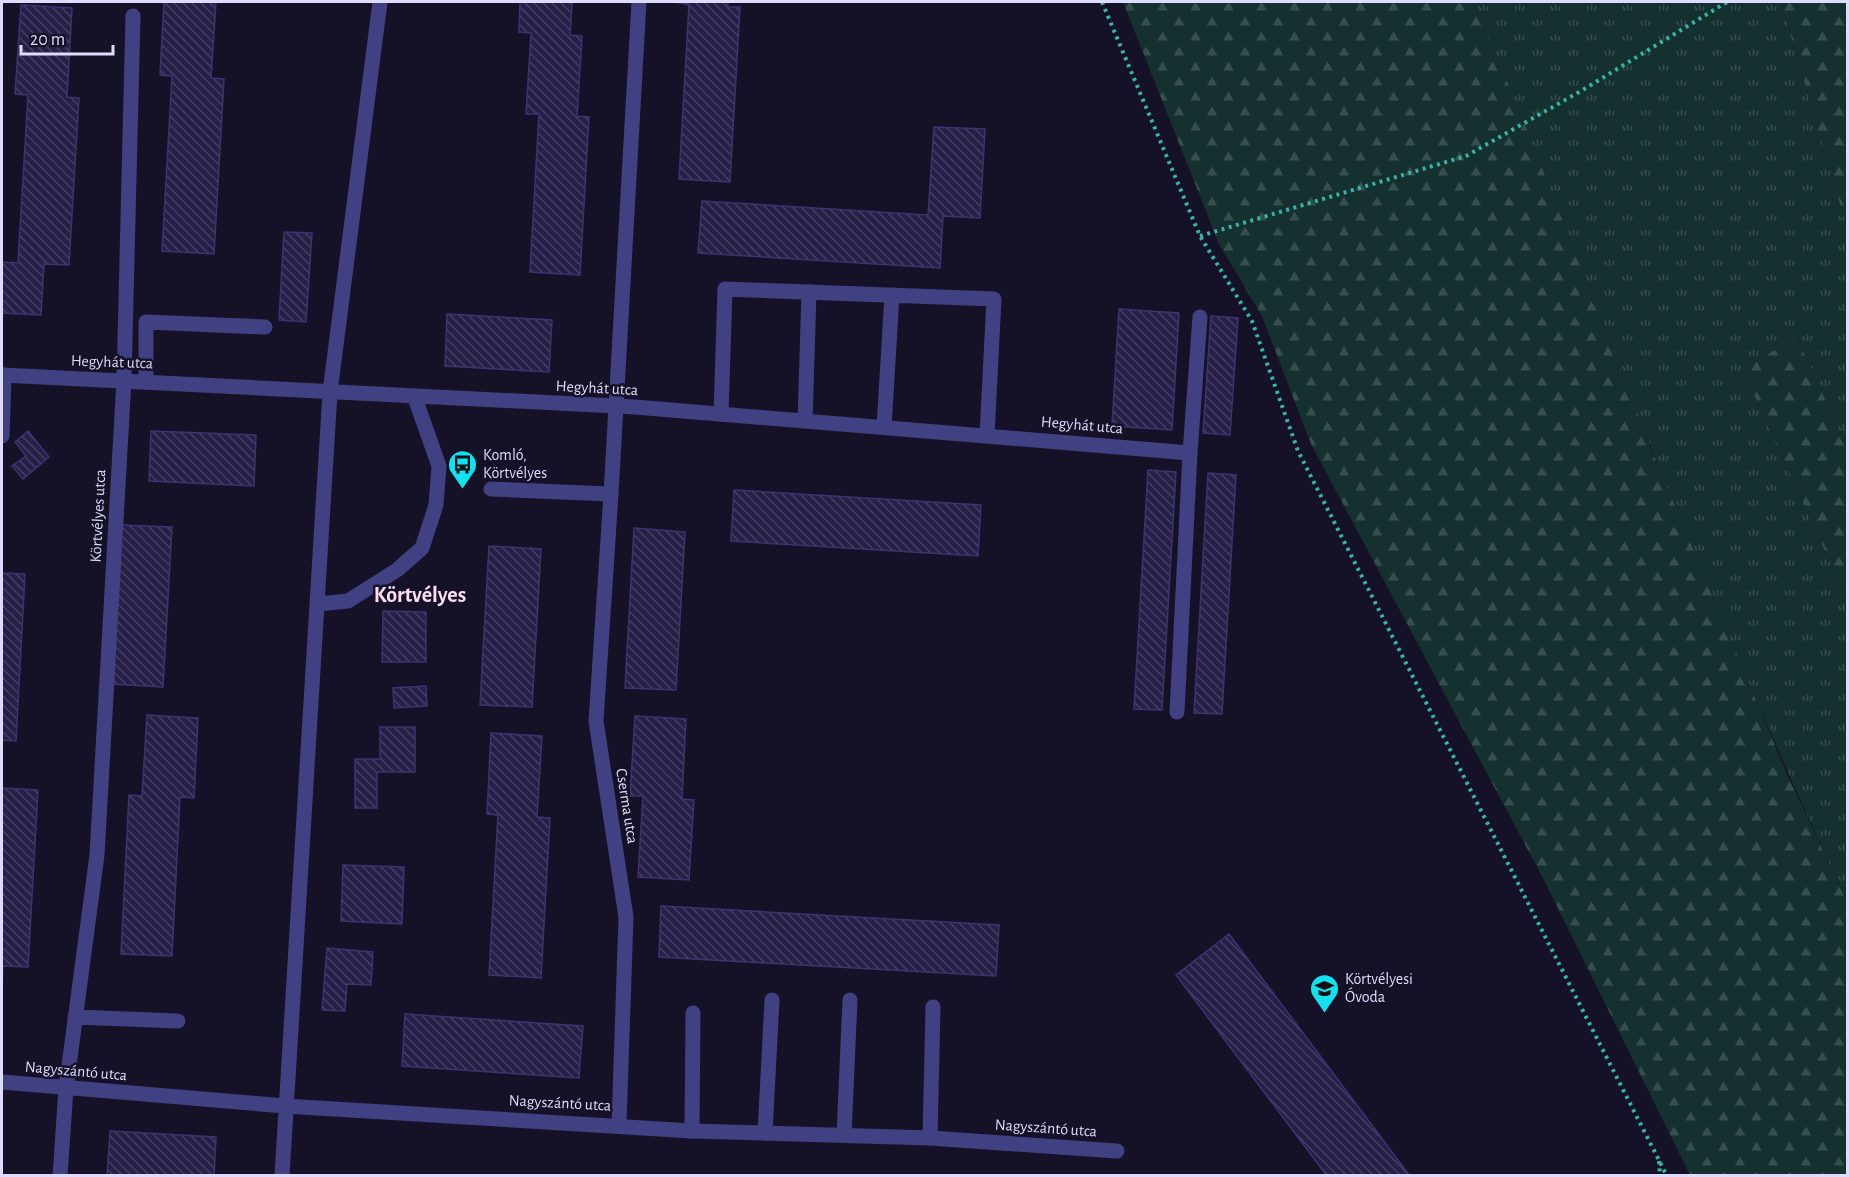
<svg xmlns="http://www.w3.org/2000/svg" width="1849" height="1177" font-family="'Alegreya Sans',sans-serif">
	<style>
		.grass { fill: url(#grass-tufts) }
		.forest { fill: url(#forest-firs) }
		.building { fill: url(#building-back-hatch); stroke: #3d3372; stroke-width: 1.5 }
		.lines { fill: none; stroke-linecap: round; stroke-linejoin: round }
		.path { stroke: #39b2a7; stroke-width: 4; stroke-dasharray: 3 4.5; stroke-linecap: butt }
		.service { stroke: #414083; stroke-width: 15 }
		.minor { stroke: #414083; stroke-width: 15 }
		.labels { text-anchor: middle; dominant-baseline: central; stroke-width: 5; stroke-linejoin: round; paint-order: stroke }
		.street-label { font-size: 16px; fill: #dedbfc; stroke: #151228 }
		.poi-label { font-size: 16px; fill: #dedbfc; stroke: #151228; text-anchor: start }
		.district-label { font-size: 22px; font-weight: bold; fill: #fdddf2; stroke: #151228 }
	</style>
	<defs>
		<pattern id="grass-tufts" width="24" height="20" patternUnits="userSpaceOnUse" patternTransform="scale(1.5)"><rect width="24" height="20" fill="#15312f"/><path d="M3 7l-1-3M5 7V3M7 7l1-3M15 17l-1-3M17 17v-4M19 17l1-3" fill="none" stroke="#374e4e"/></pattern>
		<pattern id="forest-firs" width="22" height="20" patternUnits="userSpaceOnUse" patternTransform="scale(1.5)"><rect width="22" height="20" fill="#15312f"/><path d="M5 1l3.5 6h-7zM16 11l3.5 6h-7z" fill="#374e4e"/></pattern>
		<pattern id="building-back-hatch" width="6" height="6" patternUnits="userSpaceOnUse" patternTransform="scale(1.5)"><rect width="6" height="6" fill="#261f47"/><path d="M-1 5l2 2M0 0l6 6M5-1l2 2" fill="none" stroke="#453f62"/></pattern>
	</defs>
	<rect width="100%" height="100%" fill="#151228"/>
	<path class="grass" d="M1472 2H1781L1847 228V447L1797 338 1742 368 1847 600V902C1779 756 1715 607 1655 457 1594 305 1538 151 1472 2Z"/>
	<path class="forest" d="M1123 2H1472L1517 104 1655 458 1786 772 1847 902V1175H1690L1544 880 1311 444 1262 316 1219 244Z
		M1781 2H1847V228Z
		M1797 338 1847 447V600L1742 368Z"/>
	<path class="building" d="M164 2H216L211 78 224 79 214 254 162 251 172 76 160 75Z
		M520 2H572L570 35 582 36 577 116 589 117 580 275 530 272 539 114H526L531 33 519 32Z
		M676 2H728V7H740L730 182 679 179 689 5Z
		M21 5 72 8 67 97 79 98 69 265 44 264 41 315 2 313V262L18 263 28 95 15 94Z
		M934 127 985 129 980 218 943 216 940 268 698 253 702 201 928 215Z
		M284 232 312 233 306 322 279 320Z
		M1119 309 1179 313 1172 430 1112 426Z
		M447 314 552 320 549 372 445 366Z
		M1211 316 1238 318 1230 435 1203 433Z
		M28 431 49 457 23 479 12 466 26 456 15 442Z
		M151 431 256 435 254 486 149 481Z
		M1148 470 1176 472 1162 710 1134 709Z
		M1208 473 1236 475 1222 714 1194 713Z
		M734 490 981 505 978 556 731 541Z
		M121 525 172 527 163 687 111 684Z
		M634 528 685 532 676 690 625 688Z
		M489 546 541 549 532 707 480 705Z
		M2 573 25 574 16 741 2 740Z
		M383 611 426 612V662H382Z
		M426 686 427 706 394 708 393 688Z
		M147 715 198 718 194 798 180 797 172 956 121 954 129 795 142 796Z
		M635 716 686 719 682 799 694 800 689 880 638 877 643 796H630Z
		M380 727H415V772H377V808H355V759H380Z
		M491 733 542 736 537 817 550 818 541 978 489 975 498 815 487 814Z
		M2 788 38 790 28 967 3 966 2 988Z
		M343 865 404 867 402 924 341 921Z
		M661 906 999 925 996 976 659 957Z
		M1229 934 1410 1176H1327L1176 975Z
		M327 948 373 952 371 985 347 984 345 1011 322 1010Z
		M405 1014 583 1026 579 1078 402 1066Z
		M110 1131 216 1137 214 1176H107Z"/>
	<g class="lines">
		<path class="path" d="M1102 2 1200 236 1252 321 1298 451 1667 1176
			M1200 236 1466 156 1581 91 1727 2
			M1659 1161 1660 1176"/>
		<path class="service" d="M146 381V322L265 327
			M721 414 725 289 994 299 987 435
			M805 421 809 292
			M884 427 892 295
			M2 436 4 375
			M491 489 611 494 639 2
			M1177 712 1190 453 1200 317
			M692 1131 693 1013
			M765 1133 772 1000
			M844 1135 850 1000
			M930 1138 933 1007"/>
		<path class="minor" d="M2 375 635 407 1190 453
			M611 494 596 721 626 917 619 1124
			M318 604 348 601 397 570 422 548 436 505 439 466 415 398
			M75 1017 178 1021
			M2 1082 285 1106 692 1131 930 1138 1117 1151
			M60 1176 66 1088 97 855 124 380 133 16
			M282 1176 330 392 380 2"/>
	</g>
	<defs>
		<symbol id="bus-pin" viewBox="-11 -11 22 30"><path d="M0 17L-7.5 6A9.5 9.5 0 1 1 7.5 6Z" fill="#15e0ee" stroke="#151228"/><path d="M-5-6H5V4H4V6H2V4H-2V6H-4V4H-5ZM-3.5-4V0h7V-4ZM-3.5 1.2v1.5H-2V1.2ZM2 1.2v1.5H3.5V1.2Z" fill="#111"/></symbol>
		<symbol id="school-pin" viewBox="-11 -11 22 30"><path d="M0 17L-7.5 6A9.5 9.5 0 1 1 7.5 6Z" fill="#15e0ee" stroke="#151228"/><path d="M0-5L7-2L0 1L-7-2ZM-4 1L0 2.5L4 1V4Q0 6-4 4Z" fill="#111"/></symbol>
	</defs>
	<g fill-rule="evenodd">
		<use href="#bus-pin" x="446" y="448" width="33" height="45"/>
		<use href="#school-pin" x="1308" y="972" width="33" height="45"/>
	</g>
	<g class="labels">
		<g class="street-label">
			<text transform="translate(112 362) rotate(2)">Hegyhát utca</text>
			<text transform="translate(597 388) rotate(3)">Hegyhát utca</text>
			<text transform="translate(1082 425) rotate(5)">Hegyhát utca</text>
			<text transform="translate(98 516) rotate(-87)">Körtvélyes utca</text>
			<text transform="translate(627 806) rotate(81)">Cserma utca</text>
			<text transform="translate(76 1071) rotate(5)">Nagyszántó utca</text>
			<text transform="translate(560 1103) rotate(3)">Nagyszántó utca</text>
			<text transform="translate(1046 1128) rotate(4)">Nagyszántó utca</text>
		</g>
		<g class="poi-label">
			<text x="483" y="455">Komló,<tspan x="483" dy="18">Körtvélyes</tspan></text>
			<text x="1345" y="979">Körtvélyesi<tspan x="1345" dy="18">Óvoda</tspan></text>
		</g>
		<g class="district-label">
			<text x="420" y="595">Körtvélyes</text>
		</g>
	</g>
	<rect width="1849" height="1177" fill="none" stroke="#dedbfc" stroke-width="6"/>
	<path d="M21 45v9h92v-9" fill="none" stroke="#dedbfc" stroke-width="3"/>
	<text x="30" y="45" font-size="18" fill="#dedbfc" stroke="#151228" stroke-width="4.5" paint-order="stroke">20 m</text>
</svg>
